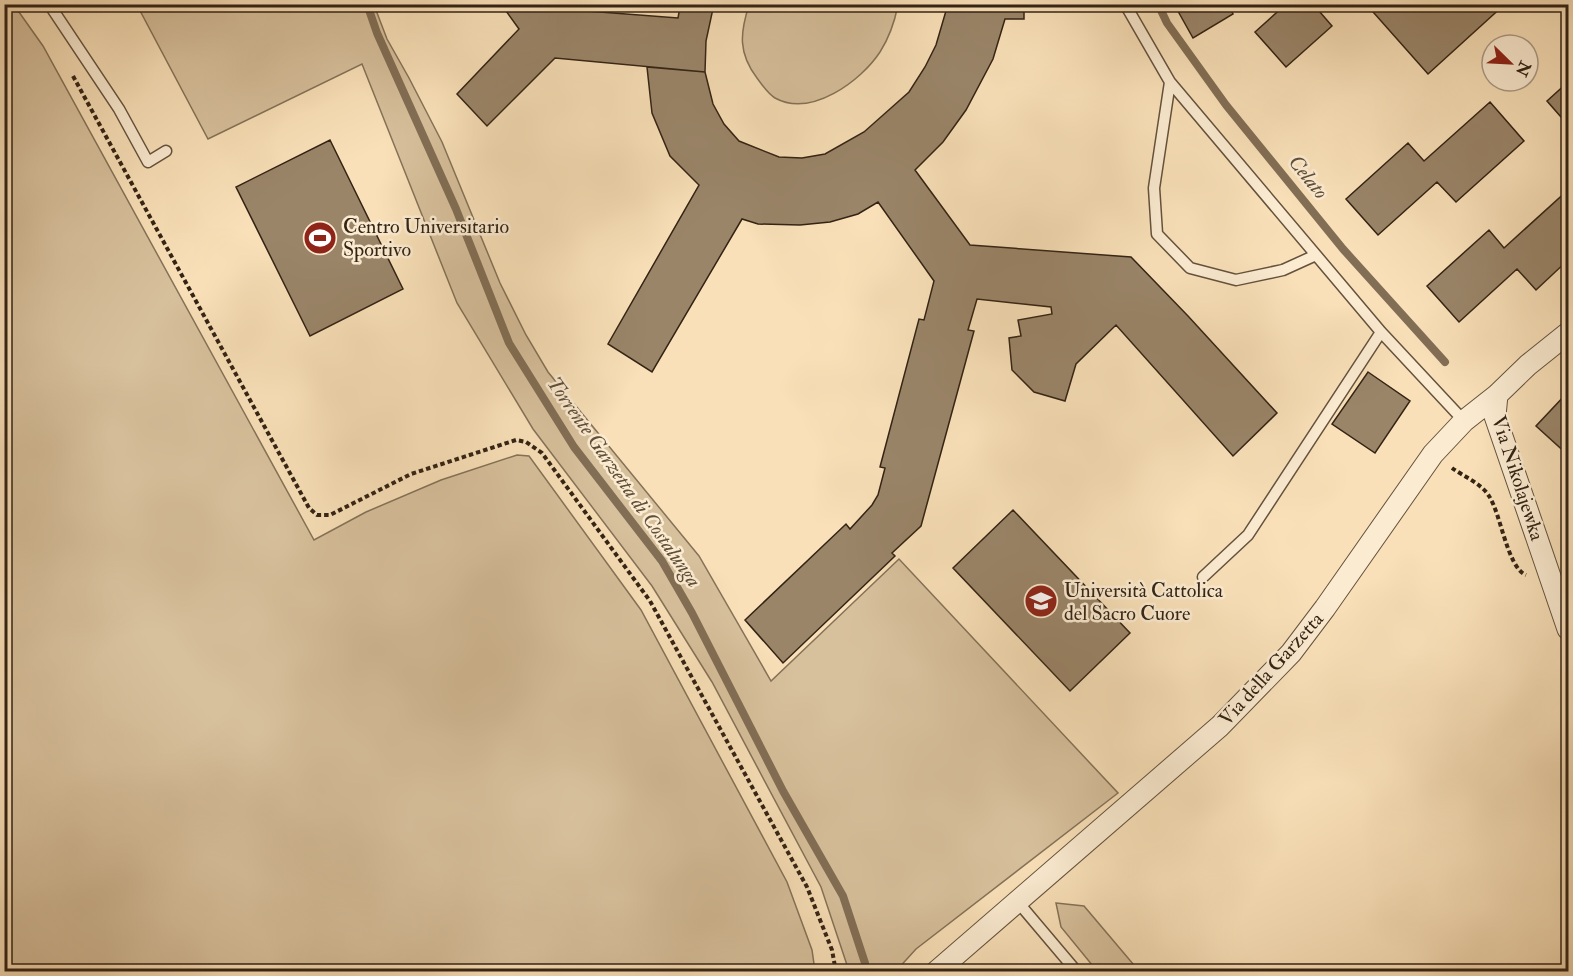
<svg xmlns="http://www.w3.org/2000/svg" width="1573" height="976" font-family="'IM FELL Double Pica',serif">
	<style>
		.green { fill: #d7c09c; stroke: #857258; stroke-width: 1.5 }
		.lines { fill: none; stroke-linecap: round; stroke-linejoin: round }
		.stream { stroke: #826e55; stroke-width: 8 }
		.building { fill: #9a8569; stroke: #332314; stroke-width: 1.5 }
		.service-casing { stroke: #64523d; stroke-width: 13 }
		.minor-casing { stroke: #64523d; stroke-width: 23 }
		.path { stroke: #332314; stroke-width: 4; stroke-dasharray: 4.5 3; stroke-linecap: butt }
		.service { stroke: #fbebd1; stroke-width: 10 }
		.minor { stroke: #fbebd1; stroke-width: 21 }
		.labels { text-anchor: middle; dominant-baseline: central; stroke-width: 5; stroke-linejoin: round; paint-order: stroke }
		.poi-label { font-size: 20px; fill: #332314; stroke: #fbebd1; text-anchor: start }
		.street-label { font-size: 20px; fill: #332314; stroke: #fbebd1 }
		.water-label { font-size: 21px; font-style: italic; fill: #614f3a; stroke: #fbebd1 }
	</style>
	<rect width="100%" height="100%" fill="#f9e0b8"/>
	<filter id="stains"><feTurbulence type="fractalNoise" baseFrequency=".00333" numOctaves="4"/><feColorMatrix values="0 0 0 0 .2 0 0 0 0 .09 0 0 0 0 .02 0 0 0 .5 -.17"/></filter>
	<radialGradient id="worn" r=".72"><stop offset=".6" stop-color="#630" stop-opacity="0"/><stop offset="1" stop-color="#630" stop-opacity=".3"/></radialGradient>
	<path class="green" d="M14 5 43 46 314 540 366 512 441 480 517 455 529 456 641 610 787 882 812 950 815 971H5L4 5Z
		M137 5H374L387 39 409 78 442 142 500 283 526 335 548 372 699 556 771 681 899 559 1118 793 916 949 896 971H849L821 887 712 682 652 586 533 429 457 303 362 64 208 139Z
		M749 5V4L898 5C895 20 889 38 880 52 861 81 811 118 775 98 768 94 762 85 757 78 738 53 740 33 749 5Z
		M1056 903 1084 906 1139 971H1097L1061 927Z"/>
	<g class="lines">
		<path class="stream" d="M367 4 377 33 456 209 509 343 574 447 662 561 692 613 783 791 843 896 865 963V972
			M1158 4 1167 23 1226 105 1343 249 1445 362"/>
	</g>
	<path class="building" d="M501 4H558L561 9 678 18 680 7 674 4H714L706 41 705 72 555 58 487 126 457 94 519 29Z
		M1024 4V19H1005L993 59 966 110 943 142 915 170 970 245 1131 257 1188 316 1277 413 1233 456 1116 325 1076 364 1065 401 1034 392 1012 370 1009 338 1021 336 1018 320 1052 314 1051 307 977 299 968 330 974 331 921 526 892 553 895 556 783 663 745 620 846 524 850 529 872 505 878 495 885 468 880 467 919 319 924 320 934 281 878 202 858 214 830 222 800 225 758 224 742 219 652 372 608 344 699 185 670 156 652 113 647 67 705 72 713 104 724 124 739 141 779 157 802 158 825 154 864 132 909 92 925 67 936 45 948 4Z
		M1174 4H1228L1233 14 1193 38Z
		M1286 4H1313L1332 26 1286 67 1255 32Z
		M1366 4H1505L1428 74Z
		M1568 82V125L1547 101Z
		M1490 102 1524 141 1456 202 1437 182 1378 235 1346 199 1408 143 1424 161Z
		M330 140 403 289 310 336 236 187Z
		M1568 190V260L1536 290 1517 269 1459 322 1427 286 1489 230 1504 248Z
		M1368 372 1410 401 1375 453 1332 424Z
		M1568 392V455L1536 426Z
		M1013 510 1130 633 1070 691 953 568Z"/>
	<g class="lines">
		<defs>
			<path id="service" d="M49 4 119 109 148 162 166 151
				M1125 4 1170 82
				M1316 255 1283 270 1236 280 1190 268 1157 234 1154 188 1170 82 1381 332 1464 421
				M1203 577 1248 535 1381 332
				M1017 901 1077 972"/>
			<path id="minor" d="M1497 395 1495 416 1568 629
				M936 972 1220 726 1291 653 1325 608 1433 454 1464 421 1497 395 1528 365 1568 333"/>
		</defs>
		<use href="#service" class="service-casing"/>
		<use href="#minor" class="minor-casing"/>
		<path class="path" d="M73 76 309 508 317 515H330L411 474 516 440 526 442 542 453 650 601 807 887 832 950 836 972
			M1452 468C1463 476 1482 484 1489 496 1501 514 1507 567 1526 575"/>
		<use href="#service" class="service"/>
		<use href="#minor" class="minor"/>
	</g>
	<defs>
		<symbol id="stadium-disc" viewBox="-11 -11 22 22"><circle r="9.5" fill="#8f2418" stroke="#fbebd1"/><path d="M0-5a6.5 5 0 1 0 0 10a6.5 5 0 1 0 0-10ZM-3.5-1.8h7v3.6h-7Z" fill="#fff"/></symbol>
		<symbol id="university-disc" viewBox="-11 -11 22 22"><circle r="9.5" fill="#8f2418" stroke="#fbebd1"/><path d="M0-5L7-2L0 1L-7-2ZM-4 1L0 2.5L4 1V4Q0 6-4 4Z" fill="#fff"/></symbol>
	</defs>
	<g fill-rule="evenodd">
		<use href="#stadium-disc" x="301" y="219" width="38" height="38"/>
		<use href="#university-disc" x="1022" y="582" width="38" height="38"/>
	</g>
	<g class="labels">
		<g class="poi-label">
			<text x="343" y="226">Centro Universitario<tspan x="343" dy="23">Sportivo</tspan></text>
			<text x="1064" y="590">Università Cattolica<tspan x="1064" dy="23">del Sacro Cuore</tspan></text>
		</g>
		<g class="street-label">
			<text transform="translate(1518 478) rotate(72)">Via Nikolajewka</text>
			<text transform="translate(1271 669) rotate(-48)">Via della Garzetta</text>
		</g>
		<g class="water-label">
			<text transform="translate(1308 177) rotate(51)">Celato</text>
			<text transform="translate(624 482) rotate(55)">Torrente Garzetta di Costalunga</text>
		</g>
	</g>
	<rect width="1573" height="976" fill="none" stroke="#f9e0b8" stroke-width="24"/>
	<rect x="6" y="6" width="1561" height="964" fill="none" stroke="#332314" stroke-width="3"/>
	<rect x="12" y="12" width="1549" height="952" fill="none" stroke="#332314" stroke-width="1.5"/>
	<g transform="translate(1510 63) rotate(114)"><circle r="28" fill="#fbebd1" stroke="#ab9b85" stroke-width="1.5"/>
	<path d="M0-4.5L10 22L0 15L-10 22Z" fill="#8f2418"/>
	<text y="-9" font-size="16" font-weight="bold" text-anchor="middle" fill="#332314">N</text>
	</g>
	<rect width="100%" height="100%" filter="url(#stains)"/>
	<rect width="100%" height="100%" fill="url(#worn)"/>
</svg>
